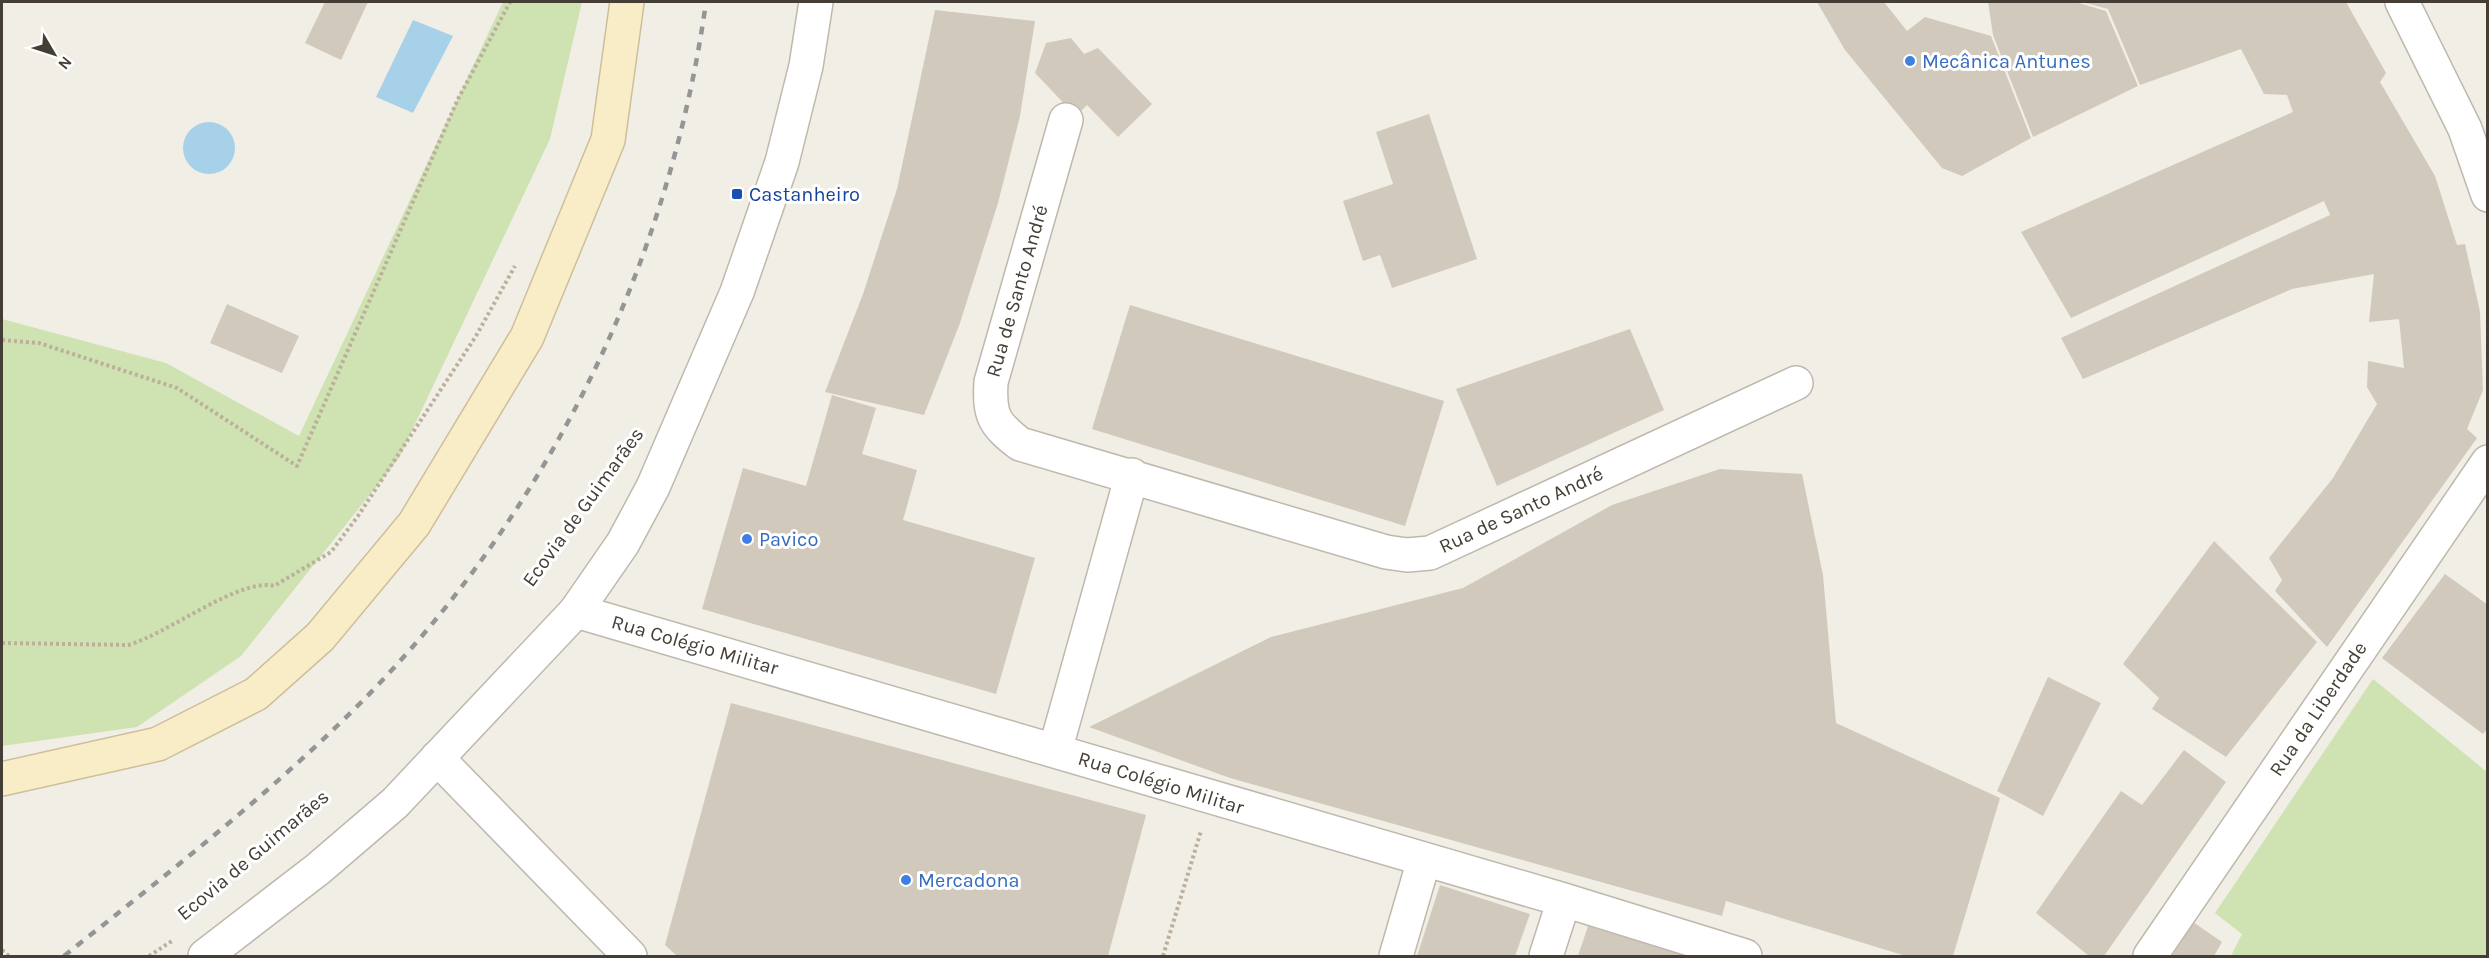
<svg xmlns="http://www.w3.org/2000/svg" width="2489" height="958" font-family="Karla,sans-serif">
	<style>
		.green { fill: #cee2b2 }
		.water { fill: #a7d0e9 }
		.building { fill: #d2c9bd }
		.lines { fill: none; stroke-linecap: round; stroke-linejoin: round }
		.minor-casing { stroke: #bfb8ad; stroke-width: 36 }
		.tertiary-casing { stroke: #bfb8ad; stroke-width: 36 }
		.secondary-casing { stroke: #cdbf99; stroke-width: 36 }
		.path { stroke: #bcb09c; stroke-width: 4; stroke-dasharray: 3 3; stroke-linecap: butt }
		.minor { stroke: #fff; stroke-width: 33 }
		.tertiary { stroke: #fff; stroke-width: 33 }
		.secondary { stroke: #f9edc8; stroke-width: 33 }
		.rail { stroke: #959595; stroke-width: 4.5; stroke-dasharray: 8 8; stroke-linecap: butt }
		.shop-dot { fill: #3f7fe0; stroke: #fff; stroke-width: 2 }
		.transit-dot { fill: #1a4fb4; stroke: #fff; stroke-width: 2 }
		.labels { text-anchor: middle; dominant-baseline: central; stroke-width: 6; stroke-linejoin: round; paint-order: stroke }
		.shop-label { font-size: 20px; fill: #366cbe; stroke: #fff; text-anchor: start }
		.transit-label { font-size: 20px; fill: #164399; stroke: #fff; text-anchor: start }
		.street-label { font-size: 20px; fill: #443e36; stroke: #fff }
	</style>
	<rect width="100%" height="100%" fill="#f1eee6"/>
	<path class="green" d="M503 2H582L550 139 399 458 241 656 137 727 2 746V319L166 363 299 436Z
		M2373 679 2487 772V956H2231L2242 934 2215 913Z"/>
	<path class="water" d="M413 20 453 36 413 113 376 97Z
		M183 148a26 26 0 1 1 52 0a26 26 0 1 1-52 0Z"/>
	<path class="building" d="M325 2H368L341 60 305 43Z
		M1817 2H1884L1907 31 1925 17 1991 36 2031 138 1962 176 1942 168 1845 50Z
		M1988 2H2076L2106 11 2138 86 2033 137 1993 35Z
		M2082 2H2346L2386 73 2380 82 2435 176 2457 245 2465 244 2480 312 2483 390 2467 429 2477 438 2327 647 2275 591 2282 580 2269 558 2333 478 2377 404 2367 387 2368 361 2404 368 2399 319 2369 322 2374 274 2292 289 2083 379 2061 338 2330 215 2324 201 2071 318 2021 232 2293 112 2287 95 2264 94 2241 49 2140 85 2108 9Z
		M935 10 1035 21 1020 116 998 203 960 323 924 415 825 392 863 294 897 189Z
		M1071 38 1084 54 1098 48 1152 104 1118 137 1087 105 1076 116 1035 73 1046 43Z
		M1429 114 1477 259 1392 288 1380 255 1363 261 1343 201 1393 184 1376 132Z
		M227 304 299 336 282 373 210 343Z
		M1130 305 1444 401 1405 526 1092 429Z
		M1630 329 1664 410 1497 486 1456 389Z
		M832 395 876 408 862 454 917 470 903 520 1035 558 996 694 702 609 743 468 806 486Z
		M1720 469 1802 474 1823 575 1836 723 2000 798 1953 956H1906L1726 901 1722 916 1230 778 1089 727 1271 637 1463 588 1612 505Z
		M2214 541 2317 642 2226 757 2152 709 2159 698 2123 664Z
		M2445 574 2488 605V728L2483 734 2382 658Z
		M2048 677 2101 703 2043 816 1997 791Z
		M731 703 1146 815 1108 956H677L665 945Z
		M2184 750 2226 782 2104 956H2089L2036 913 2121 791 2142 805Z
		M1440 885 1530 914 1515 956H1417Z
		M2193 922 2222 942 2214 956H2172Z
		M1588 926 1687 956H1578Z"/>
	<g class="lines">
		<defs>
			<path id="minor" d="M2402 2 2465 129 2488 195
				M1066 120 991 382C989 416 994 424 1020 444L1386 552 1407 555 1430 553 1796 383
				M576 611 1564 900 1745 956
				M1055 751 1132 475
				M437 758 630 956
				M1396 956 1424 860
				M1546 956 1564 900
				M2150 956 2488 462"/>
			<path id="tertiary" d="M205 956 318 869 395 803 576 611 623 543 653 487 737 292 782 162 806 66 816 2"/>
			<path id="secondary" d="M2 779 158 744 256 694 320 637 414 524 527 337 608 140 627 2"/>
		</defs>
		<use href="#minor" class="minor-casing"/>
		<use href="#tertiary" class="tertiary-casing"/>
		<use href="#secondary" class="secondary-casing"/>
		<path class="path" d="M2 340 39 343 177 388 297 466 458 99 510 2
			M2 643 128 645C166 635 240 577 274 586L331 552 358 516 476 336 515 266
			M2 950 9 956
			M149 956 172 941
			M1163 956 1201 831"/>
		<use href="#minor" class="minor"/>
		<use href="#tertiary" class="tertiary"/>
		<use href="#secondary" class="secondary"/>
		<path class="rail" d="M64 956C157 882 251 809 337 726 537 535 668 275 706 2"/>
	</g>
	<g class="shop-dot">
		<circle cx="1910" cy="61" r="6"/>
		<circle cx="747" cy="539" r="6"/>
		<circle cx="906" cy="880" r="6"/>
	</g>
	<rect class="transit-dot" x="731" y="188" width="12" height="12" rx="3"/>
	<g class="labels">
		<g class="shop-label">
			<text x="1922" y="61">Mecânica Antunes</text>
			<text x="759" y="539">Pavico</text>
			<text x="918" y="880">Mercadona</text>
		</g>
		<g class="transit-label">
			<text x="749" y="194">Castanheiro</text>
		</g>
		<g class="street-label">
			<text transform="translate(1017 291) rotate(-74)">Rua de Santo André</text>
			<text transform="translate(583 507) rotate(-54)">Ecovia de Guimarães</text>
			<text transform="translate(1521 510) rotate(-25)">Rua de Santo André</text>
			<text transform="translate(695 645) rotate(16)">Rua Colégio Militar</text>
			<text transform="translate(2318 709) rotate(-56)">Rua da Liberdade</text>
			<text transform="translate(1161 783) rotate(17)">Rua Colégio Militar</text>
			<text transform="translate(253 855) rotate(-40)">Ecovia de Guimarães</text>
		</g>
	</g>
	<rect width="2489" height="958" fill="none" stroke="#443e36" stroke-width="6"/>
	<g transform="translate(54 54) rotate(129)" stroke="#ffffff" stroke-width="4.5" paint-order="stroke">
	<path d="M0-4.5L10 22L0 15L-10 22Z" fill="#443e36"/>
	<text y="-9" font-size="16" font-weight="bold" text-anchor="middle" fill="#443e36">N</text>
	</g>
</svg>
